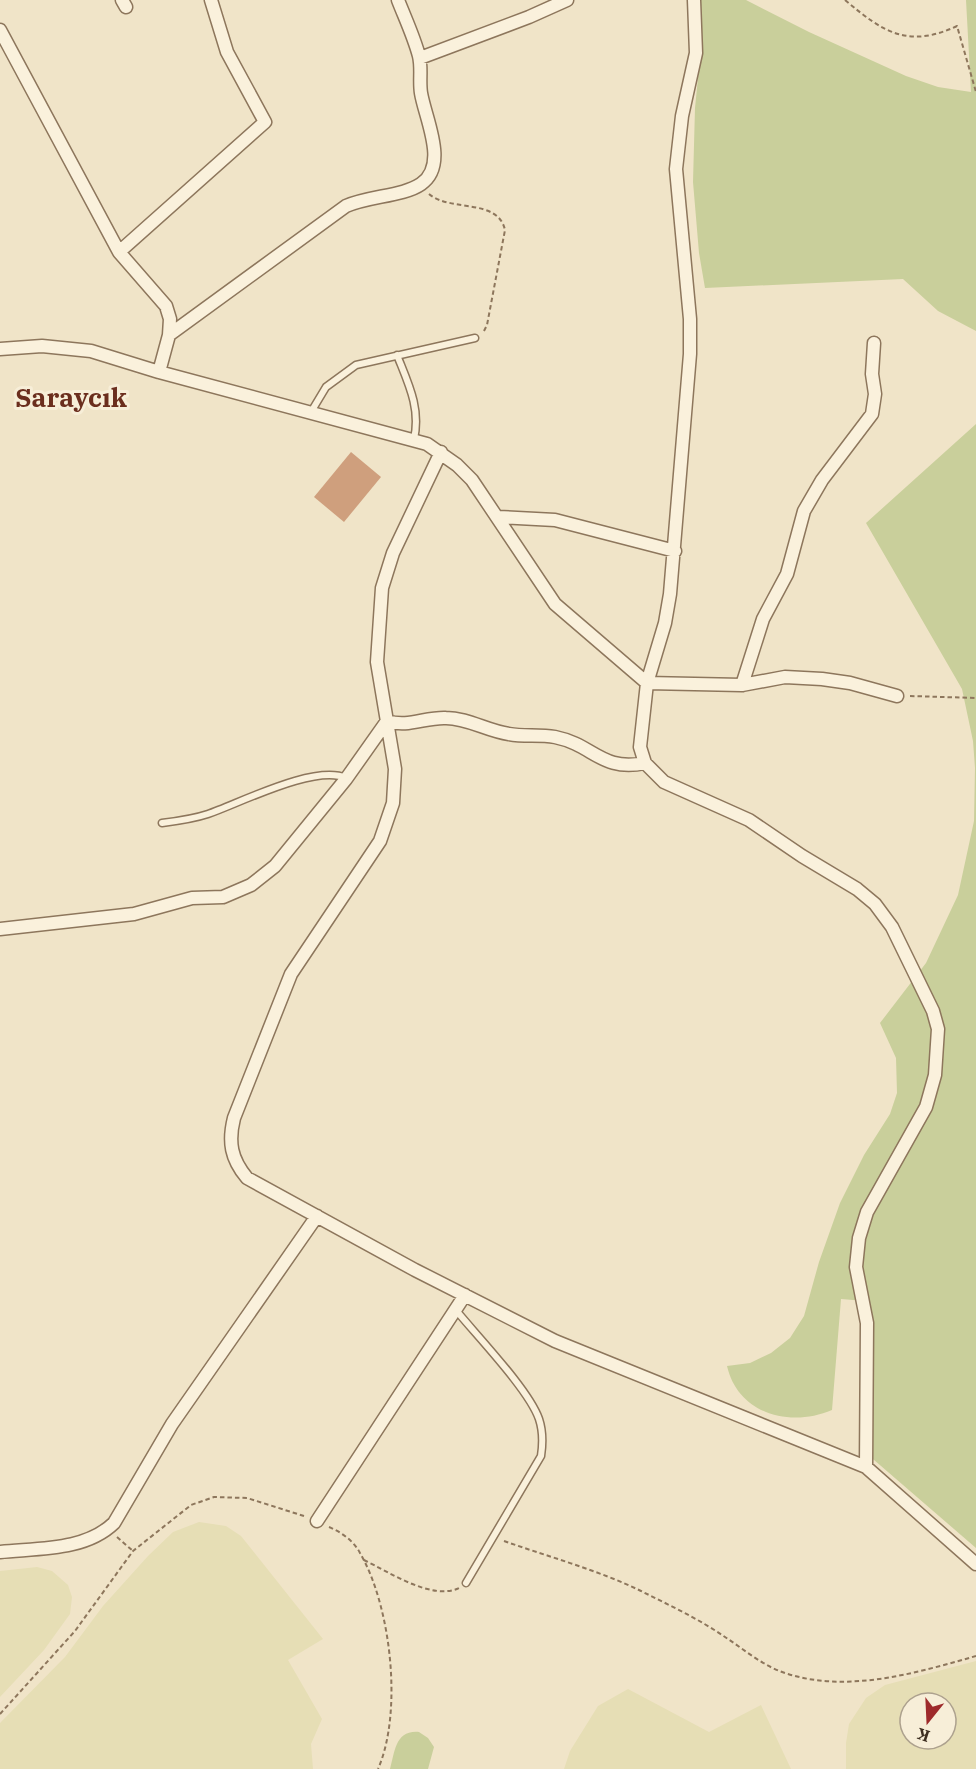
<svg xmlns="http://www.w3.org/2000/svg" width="976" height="1769" font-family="'IBM Plex Serif',serif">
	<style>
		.farmland { fill: #e6deb5; fill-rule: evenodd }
		.green { fill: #c9cf9b }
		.building { fill: #cf9f7d }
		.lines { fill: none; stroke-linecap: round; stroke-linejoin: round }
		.service-casing { stroke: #8d765c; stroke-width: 9 }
		.minor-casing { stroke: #8d765c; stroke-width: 15 }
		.path { stroke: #8d765c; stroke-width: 2; stroke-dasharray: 4.5 3; stroke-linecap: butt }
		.service { stroke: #faf1dc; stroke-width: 6 }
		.minor { stroke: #faf1dc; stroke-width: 12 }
		.labels { text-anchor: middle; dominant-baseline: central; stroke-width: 6; stroke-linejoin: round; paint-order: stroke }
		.district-label { font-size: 26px; font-weight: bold; fill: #6b2e1e; stroke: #f7eed8 }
	</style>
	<rect width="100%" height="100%" fill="#f0e4c8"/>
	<path class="farmland" d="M199 1522 226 1526 241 1536 323 1639 288 1660 322 1719 311 1744 313 1769H0V1723L65 1657 103 1606 148 1556 173 1532Z
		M37 1567 52 1571 68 1585 72 1597 70 1614 44 1650 0 1697V1571Z
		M976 1661V1769H846V1743L849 1724 866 1698 885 1685ZM910 1703H946V1739H910Z
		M628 1689 709 1732 761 1705 791 1769H564L570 1751 598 1706Z"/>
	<path class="green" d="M698 0H746L809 32 906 76 938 87 971 92 966 0H976V331L938 311 903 279 705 288 699 253 693 182 695 108 701 48Z
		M976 424V1548L859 1447 865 1301 841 1299 832 1410C790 1428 738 1414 727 1366L750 1363 771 1353 790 1338 804 1316 819 1262 840 1203 864 1155 890 1114 897 1093 896 1058 880 1023 926 963 958 895 974 821 975 768 973 741 962 689 866 523Z
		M419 1732 428 1738 434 1747 428 1769H390C395 1752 395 1730 419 1732Z"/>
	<path class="building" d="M351 452 381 477 344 522 314 497Z"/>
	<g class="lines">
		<defs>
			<path id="service" d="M397 355C408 383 421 408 414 439
				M311 412 326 387 356 365 475 338
				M162 823C178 821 193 819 208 814 240 803 315 764 346 778
				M455 1309C477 1336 529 1390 539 1419 543 1431 543 1443 541 1456L466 1583"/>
			<path id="minor" d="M122 0 126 7
				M694 0 696 53 682 116 676 169 690 319V354L670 594 665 623 647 683 640 747 645 763 664 782 749 820 802 856 857 889 875 904 892 927 933 1011 938 1029 935 1075 926 1107 867 1212 859 1238 856 1267 867 1323 866 1467
				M0 30 119 252 166 306 170 319 169 335 159 372
				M420 58 529 17 567 0
				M119 252 265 122 227 52 211 0
				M169 335 346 206C368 196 404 196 421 184 449 165 425 118 421 93 419 81 422 68 419 56 414 37 405 18 398 0
				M0 349 42 346 91 351 159 372 427 444 457 465 472 480 555 604 647 683 742 685 785 677 822 679 850 683 897 696
				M441 452 393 553 382 588 377 662 395 769 393 803 380 841 291 974 234 1118C228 1142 231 1159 247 1178L415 1270 555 1341 866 1467 976 1564
				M498 517 555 520 675 551
				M742 685 763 619 787 574 804 511 822 480 872 414 875 394 872 374 874 343
				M0 929 134 914 192 898 223 897 251 885 275 866 346 779 387 721C408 728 425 717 446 718 468 718 487 731 509 734 524 737 539 734 555 737 594 745 601 772 645 763
				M317 1521 465 1295
				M0 1552C38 1548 85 1551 114 1523L172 1424 317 1216"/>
		</defs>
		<use href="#service" class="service-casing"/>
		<use href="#minor" class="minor-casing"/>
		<path class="path" d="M845 0C883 32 908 49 957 26L976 92
			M429 194C450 212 498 198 505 230L487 325 483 333
			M910 696 976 698
			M329 1527C341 1532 354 1541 360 1553 391 1606 403 1712 378 1769
			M117 1537 133 1551
			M504 1541C549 1557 598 1570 641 1591 669 1605 699 1619 725 1637 745 1650 764 1667 788 1674 849 1693 916 1673 976 1656
			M364 1560C389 1572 432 1601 459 1588
			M0 1714 75 1631 133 1551 191 1505 214 1497 247 1498 304 1516"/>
		<use href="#service" class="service"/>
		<use href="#minor" class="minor"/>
	</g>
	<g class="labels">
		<g class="district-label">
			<text x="71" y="397">Saraycık</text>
		</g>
	</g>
	<g transform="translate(928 1721) rotate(198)"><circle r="28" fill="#f7eed8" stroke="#ada18e" stroke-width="1.5"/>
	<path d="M0-4.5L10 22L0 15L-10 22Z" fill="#9e2a2b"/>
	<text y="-9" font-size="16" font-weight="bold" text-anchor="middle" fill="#3d2e20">K</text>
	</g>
</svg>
